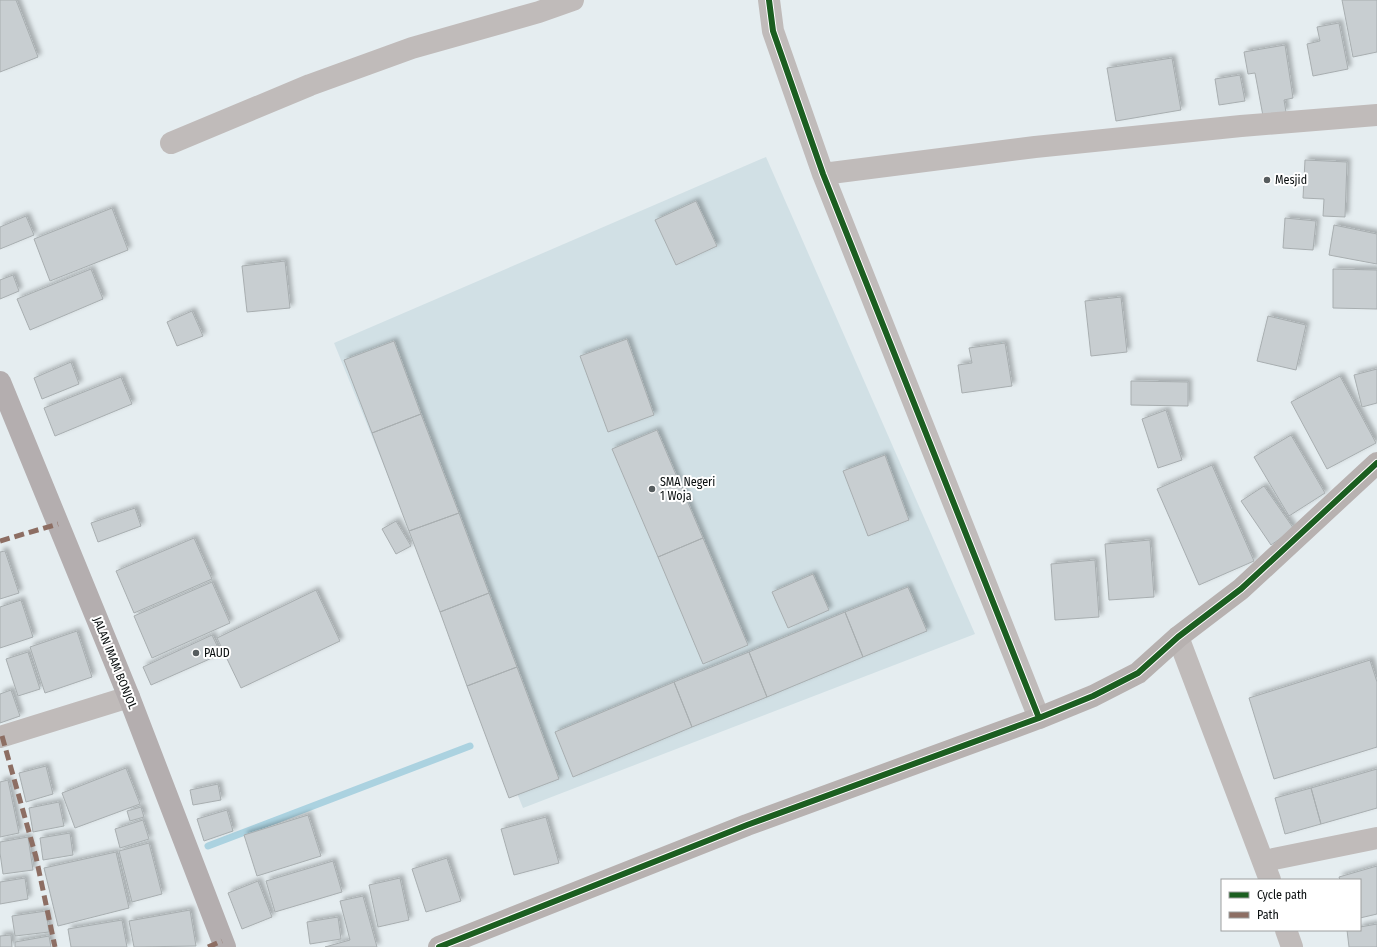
<svg xmlns="http://www.w3.org/2000/svg" width="1377" height="947" font-family="'Fira Sans Condensed',sans-serif">
	<style>
		.built { fill: #d1e0e5 }
		.lines { fill: none; stroke-linecap: round; stroke-linejoin: round }
		.stream { stroke: #abd2e0; stroke-width: 7 }
		.building { fill: #c8ced1; stroke: #a8aeb0; filter: url(#shadow) }
		.street { stroke: #c0bbba; stroke-width: 22 }
		.secondary { stroke: #b7b1b0; stroke-width: 22 }
		.highway { stroke: #b4aeaf; stroke-width: 22 }
		.quiet { stroke: #8d6e63; stroke-width: 5; stroke-dasharray: 10 5; stroke-linecap: butt }
		.cycleway-casing { stroke: #fff; stroke-width: 8 }
		.cycleway { stroke: #1b5e20; stroke-width: 6 }
		.poi-dot { fill: #565c5e; stroke: #fff; stroke-width: 1.5 }
		.labels { text-anchor: middle; dominant-baseline: central; stroke-width: 4; stroke-linejoin: round; paint-order: stroke }
		.poi-label { font-size: 12px; fill: #090e0f; stroke: #fff; text-anchor: start }
		.street-label { font-size: 12px; fill: #090e0f; stroke: #fff }
	</style>
	<defs>
		<filter id="shadow"><feDropShadow dx="3.5" dy="-3.5" stdDeviation="2" flood-color="#0004"/></filter>
	</defs>
	<rect width="100%" height="100%" fill="#e5edf0"/>
	<path class="built" d="M766 157 975 634 523 808 334 343Z"/>
	<g class="lines">
		<path class="stream" d="M208 846 470 746"/>
	</g>
	<path class="building" d="M0 0H16L38 57 0 72Z
		M1342 0H1377V52L1353 57Z
		M1339 23 1348 69 1313 76 1307 44 1320 41 1317 27Z
		M1285 45 1293 98 1284 100 1286 112 1263 116 1255 73 1248 74 1244 52Z
		M1172 58 1181 110 1116 121 1107 68Z
		M1240 75 1245 101 1219 105 1215 79Z
		M1305 160 1347 162 1345 217 1323 216 1324 199 1303 198Z
		M696 201 717 246 676 265 655 220Z
		M112 208 128 250 50 281 34 239Z
		M26 216 34 235 0 249V227Z
		M1285 218 1316 221 1313 250 1283 248Z
		M1334 225 1377 234V264L1329 255Z
		M285 261 290 308 247 312 242 266Z
		M91 269 103 299 30 330 17 299Z
		M1333 269 1377 270V309L1333 308Z
		M13 275 19 291 0 299V280Z
		M1121 297 1127 352 1091 356 1085 301Z
		M192 311 203 336 177 346 167 322Z
		M1268 316 1306 325 1296 370 1257 361Z
		M627 339 654 415 608 432 580 356Z
		M394 341 421 414 372 433 344 360Z
		M1005 343 1012 386 962 393 958 365 972 363 969 348Z
		M71 362 79 384 42 399 34 378Z
		M1377 369V403L1362 407 1354 375Z
		M1340 376 1376 443 1327 469 1291 402Z
		M121 377 132 404 55 436 44 408Z
		M1131 381 1188 382V406L1131 405Z
		M1166 410 1182 460 1158 468 1142 419Z
		M421 414 459 513 409 531 372 433Z
		M657 430 703 538 658 557 612 449Z
		M1291 435 1325 493 1289 516 1254 457Z
		M885 455 909 520 868 536 843 471Z
		M1212 465 1254 561 1199 585 1157 489Z
		M1264 486 1294 529 1271 545 1241 501Z
		M135 508 141 526 98 542 91 523Z
		M459 513 489 593 440 612 409 531Z
		M396 521 411 546 396 554 382 529Z
		M194 538 212 579 134 613 116 571Z
		M703 538 748 645 703 664 658 557Z
		M1150 540 1154 597 1109 600 1105 544Z
		M5 551 19 593 0 599V552Z
		M1095 560 1099 617 1055 620 1051 564Z
		M813 574 829 610 788 628 772 592Z
		M212 582 230 623 152 658 134 616Z
		M908 587 927 631 863 657 845 612Z
		M316 590 340 641 241 688 217 638Z
		M489 593 517 667 467 686 440 612Z
		M21 600 33 637 0 648V607Z
		M845 612 863 657 767 697 749 652Z
		M77 631 92 677 45 693 30 647Z
		M212 635 221 654 151 685 143 667Z
		M28 652 40 689 18 696 6 659Z
		M749 652 767 697 692 727 674 682Z
		M1370 660 1377 682V747L1274 779 1249 698Z
		M517 667 559 779 509 798 467 686Z
		M674 682 692 727 573 777 555 732Z
		M11 690 20 716 0 723V694Z
		M46 766 53 794 26 802 19 773Z
		M126 768 140 804 75 828 62 793Z
		M1377 769V808L1321 824 1311 788Z
		M8 780 19 833 0 837V782Z
		M218 784 221 800 193 805 190 790Z
		M1311 788 1321 824 1285 834 1275 798Z
		M59 802 64 826 33 832 29 808Z
		M141 807 144 817 130 821 127 811Z
		M227 810 233 831 204 841 197 819Z
		M308 815 321 856 257 876 244 835Z
		M546 817 559 863 514 875 501 829Z
		M143 820 149 839 120 848 115 829Z
		M70 833 73 855 43 860 40 838Z
		M28 837 33 870 3 874 0 853V842Z
		M149 843 162 894 132 902 119 851Z
		M116 852 129 908 58 926 44 868Z
		M447 858 461 901 426 912 412 869Z
		M333 861 342 892 275 912 266 881Z
		M1377 866V914L1360 918V880H1340L1339 877Z
		M25 878 28 899 0 904V882Z
		M400 878 409 920 378 927 369 885Z
		M258 881 272 917 242 929 228 893Z
		M363 896 377 947H325L350 940 340 901Z
		M190 910 196 946 134 947 129 921Z
		M46 911 49 932 15 936 12 916Z
		M338 917 341 939 310 944 307 922Z
		M122 920 127 947H71L68 929Z
		M1377 924V947H1349L1347 930H1360V927Z
		M11 935 12 947H0V936Z
		M49 936 51 947H15V942Z"/>
	<g class="lines">
		<path class="street" d="M769 0 773 31 823 174 1039 718
			M171 143 310 85 412 48 539 12 573 0
			M823 174 1035 147 1241 126 1377 115
			M1178 637 1270 880
			M0 737 129 697
			M1264 861 1377 838
			M1286 930 1292 947"/>
		<path class="secondary" d="M439 947 747 825 1039 718 1093 696 1138 673 1178 637 1241 589 1377 463"/>
		<path class="highway" d="M0 382 129 697 225 947"/>
		<path class="quiet" d="M0 541 58 524
			M2 736 36 857 55 947
			M208 947 222 941"/>
		<defs>
			<path id="cycleway" d="M769 0 773 31 823 174 1039 718
				M439 947 747 825 1039 718 1093 696 1138 673 1178 637 1241 589 1377 463"/>
		</defs>
		<use href="#cycleway" class="cycleway-casing"/>
		<use href="#cycleway" class="cycleway"/>
	</g>
	<g class="poi-dot">
		<circle cx="1267" cy="180" r="4"/>
		<circle cx="652" cy="489" r="4"/>
		<circle cx="196" cy="653" r="4"/>
	</g>
	<g class="labels">
		<g class="poi-label">
			<text x="1275" y="180">Mesjid</text>
			<text x="660" y="482">SMA Negeri<tspan x="660" dy="14">1 Woja</tspan></text>
			<text x="204" y="653">PAUD</text>
		</g>
		<g class="street-label">
			<text transform="translate(115 663) rotate(68)">JALAN IMAM BONJOL</text>
		</g>
	</g>
	<rect x="1221" y="879" width="140" height="52" fill="#ffffff" stroke="#9d9f9f"/>
	<rect x="1229" y="892" width="20" height="6" fill="#1b5e20" stroke="#9d9f9f"/>
	<text x="1257" y="899" font-size="12" fill="#090e0f">Cycle path</text>
	<rect x="1229" y="912" width="20" height="6" fill="#8d6e63" stroke="#9d9f9f"/>
	<text x="1257" y="919" font-size="12" fill="#090e0f">Path</text>
</svg>
